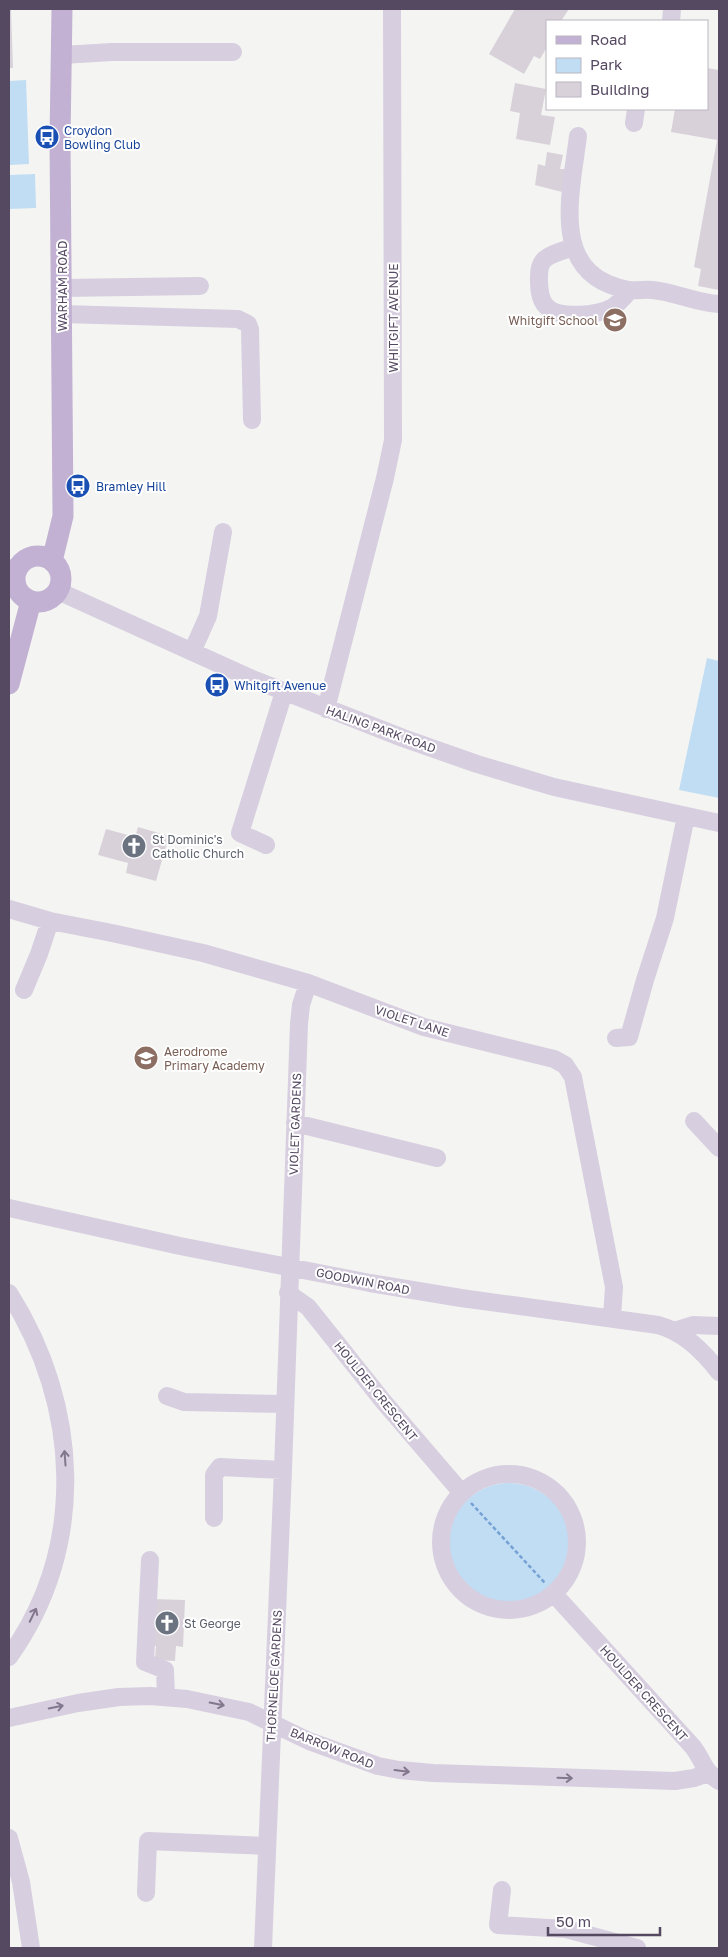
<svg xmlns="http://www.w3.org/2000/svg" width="728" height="1957" font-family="'Golos Text',sans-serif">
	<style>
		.green { fill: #c0ddf3 }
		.building { fill: #d8d1da }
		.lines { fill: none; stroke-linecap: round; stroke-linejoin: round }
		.path { stroke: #75a1d4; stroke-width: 2.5; stroke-dasharray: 4 2.5; stroke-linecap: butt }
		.minor { stroke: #d7cedf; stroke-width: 18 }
		.major { stroke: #c2b1d2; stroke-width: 21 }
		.oneway { stroke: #82778d }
		.labels { text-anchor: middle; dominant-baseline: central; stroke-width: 4; stroke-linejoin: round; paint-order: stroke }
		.transit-label { font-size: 12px; fill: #164399; stroke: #fff; text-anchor: start }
		.street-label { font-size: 12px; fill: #554861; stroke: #fff }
		.education-label { font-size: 12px; fill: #785e54; stroke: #fff; text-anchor: end }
		.worship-label { font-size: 12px; fill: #5b616d; stroke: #fff; text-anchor: start }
	</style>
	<rect width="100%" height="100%" fill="#f4f5f2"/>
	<path class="green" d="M26 80 29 164 9 165V81Z
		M35 174 36 208 9 209V175Z
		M707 658 719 661V798L679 790Z
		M448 1544a61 61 0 1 1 122 0a61 61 0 1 1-122 0Z"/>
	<path class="building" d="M9 9H11L13 68H9Z
		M515 9H569L561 21H547V47L540 59 534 56 524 74 489 54Z
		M707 68 719 70V290L698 286 701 269 694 267 717 140 671 132 675 109H707Z
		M515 83 546 89 541 115 555 117 550 145 516 139 520 113 510 111Z
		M547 152 563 155 560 169H566L562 192 535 185 538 164 545 166Z
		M138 827 169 836 156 881 126 873 128 863 98 855 106 829 135 837Z
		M151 1599 185 1600 183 1647 176 1646 175 1661 155 1660 156 1646 149 1645Z"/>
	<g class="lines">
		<path class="path" d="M471 1503 545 1583"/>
		<path class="minor" d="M671 21 672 9
			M62 55 112 52H233
			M634 123 636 109
			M578 136C571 194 548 276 629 290 637 291 645 289 652 290 675 292 696 303 719 304
			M574 247C566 250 552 253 545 259 540 263 539 271 539 277 539 286 539 299 546 306 558 320 599 315 613 307 619 303 625 296 630 290
			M62 288 200 286
			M62 314 238 319 248 324 250 329 252 420
			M9 568 16 574
			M58 591 250 678 403 738 477 764 554 787 719 823
			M192 652 208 616 223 532
			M326 709 385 478 393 440 392 9
			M266 845 240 833 284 692
			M9 909 50 921 112 933 203 953 308 983 424 1027 554 1059 565 1065 573 1077 614 1287 612 1317
			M24 990 39 954 50 921
			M616 1038 629 1037 645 980 665 918 686 816
			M694 1121 719 1148
			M295 1123 437 1158
			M9 1208 180 1246 370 1283 461 1298 658 1325C684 1332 703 1351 719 1372
			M9 1293C80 1405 88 1547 9 1657
			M288 1293 308 1307 383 1401 461 1492
			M674 1331 693 1325 719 1326
			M167 1396 184 1402 285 1404
			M441 1542a68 68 0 1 1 136 0a68 68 0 1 1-136 0Z
			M214 1518V1475L220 1467 283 1470
			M150 1560 145 1662 165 1670 166 1697
			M554 1594 693 1747C703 1760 704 1772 719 1781
			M9 1718 78 1703 119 1697 150 1696 187 1699 249 1712 309 1741 378 1766 399 1770 433 1773 675 1781 694 1778 708 1773
			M9 1838 21 1882 31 1948
			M502 1890 498 1925 566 1929 637 1948
			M146 1893 148 1841 266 1846
			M263 1948 283 1470 299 1024 301 1005 308 983"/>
		<path class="major" d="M15 579a23 23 0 1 1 46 0a23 23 0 1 1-46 0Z
			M52 561 63 516 60 139 62 9
			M9 684 31 601"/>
	</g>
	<defs><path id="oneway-shaft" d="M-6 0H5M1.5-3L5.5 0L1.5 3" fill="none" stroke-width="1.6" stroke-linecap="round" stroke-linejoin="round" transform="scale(1.25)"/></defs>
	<g class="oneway">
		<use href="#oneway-shaft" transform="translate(65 1458) rotate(-94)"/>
		<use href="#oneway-shaft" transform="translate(33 1615) rotate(-64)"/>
		<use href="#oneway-shaft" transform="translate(217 1704) rotate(11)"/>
		<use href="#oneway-shaft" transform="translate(56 1707) rotate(-11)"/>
		<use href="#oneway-shaft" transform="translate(402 1771) rotate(7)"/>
		<use href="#oneway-shaft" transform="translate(565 1778) rotate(2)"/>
	</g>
	<defs>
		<symbol id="bus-disc" viewBox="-11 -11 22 22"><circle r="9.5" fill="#1a4fb4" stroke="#fff"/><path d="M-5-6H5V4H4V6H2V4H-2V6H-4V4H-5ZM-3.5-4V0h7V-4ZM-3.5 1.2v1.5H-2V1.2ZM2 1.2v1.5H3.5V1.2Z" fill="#fff"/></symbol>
		<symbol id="school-disc" viewBox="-11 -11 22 22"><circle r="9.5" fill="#8d6e63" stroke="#fff"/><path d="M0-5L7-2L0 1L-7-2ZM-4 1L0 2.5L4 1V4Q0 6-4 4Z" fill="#fff"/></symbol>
		<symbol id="church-disc" viewBox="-11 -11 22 22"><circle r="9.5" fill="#6b7280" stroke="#fff"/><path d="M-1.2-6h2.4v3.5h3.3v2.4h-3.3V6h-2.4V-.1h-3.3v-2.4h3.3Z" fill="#fff"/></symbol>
	</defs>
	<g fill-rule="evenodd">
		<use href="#bus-disc" x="33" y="123" width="28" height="28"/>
		<use href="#school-disc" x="601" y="306" width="28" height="28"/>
		<use href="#bus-disc" x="64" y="472" width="28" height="28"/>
		<use href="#bus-disc" x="203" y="671" width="28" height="28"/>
		<use href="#church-disc" x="120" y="832" width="28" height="28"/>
		<use href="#school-disc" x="132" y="1044" width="28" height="28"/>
		<use href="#church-disc" x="153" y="1609" width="28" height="28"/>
	</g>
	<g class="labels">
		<g class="transit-label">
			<text x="64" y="130">Croydon<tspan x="64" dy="14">Bowling Club</tspan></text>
			<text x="96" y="486">Bramley Hill</text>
			<text x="234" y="685">Whitgift Avenue</text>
		</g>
		<g class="street-label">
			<text transform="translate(62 286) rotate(-90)">WARHAM ROAD</text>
			<text transform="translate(393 318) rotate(-90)">WHITGIFT AVENUE</text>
			<text transform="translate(381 729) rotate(20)">HALING PARK ROAD</text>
			<text transform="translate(412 1021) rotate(18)">VIOLET LANE</text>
			<text transform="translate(295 1124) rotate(-88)">VIOLET GARDENS</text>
			<text transform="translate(363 1281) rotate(11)">GOODWIN ROAD</text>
			<text transform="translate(376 1391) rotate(51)">HOULDER CRESCENT</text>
			<text transform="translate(274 1676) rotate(-87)">THORNELOE GARDENS</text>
			<text transform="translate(644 1693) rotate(48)">HOULDER CRESCENT</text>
			<text transform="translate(332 1748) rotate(22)">BARROW ROAD</text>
		</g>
		<g class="education-label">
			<text x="598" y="320">Whitgift School</text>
			<text x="164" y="1051" text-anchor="start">Aerodrome<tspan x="164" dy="14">Primary Academy</tspan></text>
		</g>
		<g class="worship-label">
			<text x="152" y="839">St Dominic's<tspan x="152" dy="14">Catholic Church</tspan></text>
			<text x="184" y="1623">St George</text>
		</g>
	</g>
	<rect width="728" height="1957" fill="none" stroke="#554861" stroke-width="20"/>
	<rect x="546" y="20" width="162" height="90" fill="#ffffff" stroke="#bbb6c0"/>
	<rect x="556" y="36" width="25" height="8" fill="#c2b1d2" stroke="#bbb6c0"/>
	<text x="590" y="45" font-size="15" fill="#554861">Road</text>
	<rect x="556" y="58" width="25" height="15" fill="#c0ddf3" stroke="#bbb6c0"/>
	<text x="590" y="70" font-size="15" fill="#554861">Park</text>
	<rect x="556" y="82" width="25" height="15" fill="#d8d1da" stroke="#bbb6c0"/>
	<text x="590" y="95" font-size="15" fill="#554861">Building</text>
	<path d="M548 1927v8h112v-8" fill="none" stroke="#554861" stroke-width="2.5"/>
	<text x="556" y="1927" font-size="15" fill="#554861" stroke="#ffffff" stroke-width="4" paint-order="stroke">50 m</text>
</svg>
